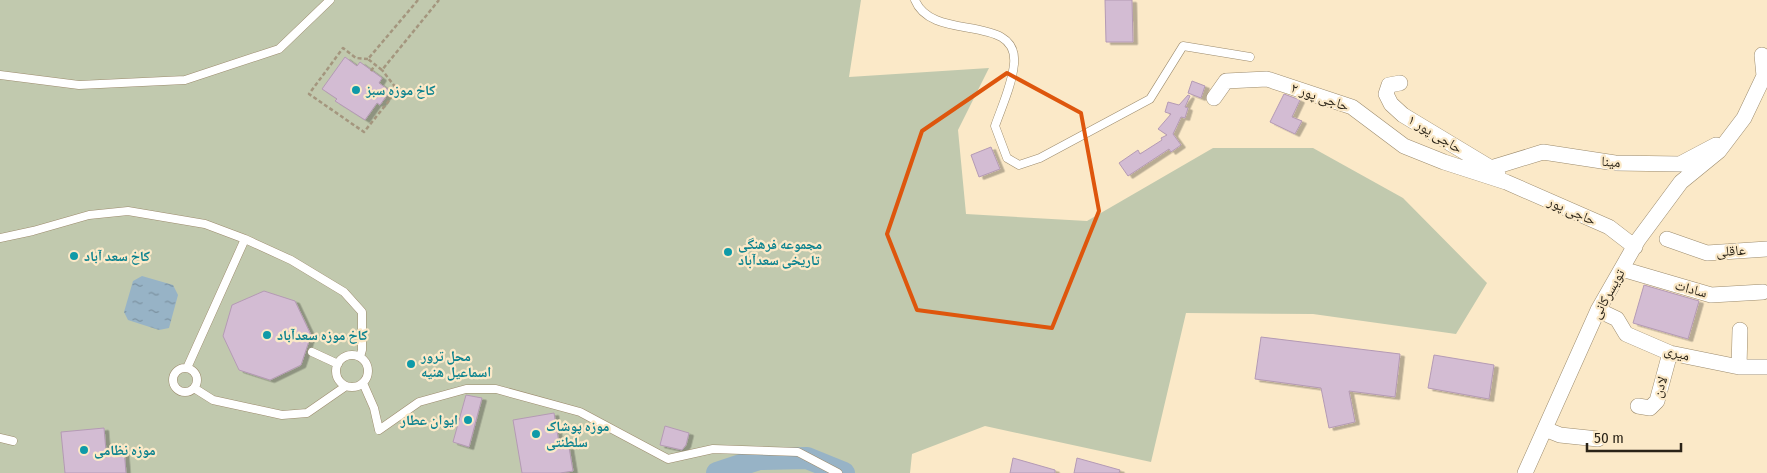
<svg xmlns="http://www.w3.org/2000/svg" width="1767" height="473" font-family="'Fira Sans Condensed','Noto Naskh Arabic',sans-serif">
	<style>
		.park { fill: #c1c9ae }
		.water { fill: url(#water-ripples) }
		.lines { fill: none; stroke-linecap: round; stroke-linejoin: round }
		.river { stroke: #97b3c6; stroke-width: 22 }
		.building { fill: #d3bcd3; stroke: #b49ab4; filter: url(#shadow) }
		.lane-casing { stroke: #9c8b6d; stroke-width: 9 }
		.street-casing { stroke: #9c8b6d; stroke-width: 16 }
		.path { stroke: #a4967e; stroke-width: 2.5; stroke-dasharray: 4 2.5; stroke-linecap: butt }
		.lane { stroke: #fff; stroke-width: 8 }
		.street { stroke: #fff; stroke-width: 15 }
		.marked { fill: none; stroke: #de560d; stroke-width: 4; stroke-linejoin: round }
		.culture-dot { fill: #0f9aa8; stroke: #fbe9c8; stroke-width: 2 }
		.labels { text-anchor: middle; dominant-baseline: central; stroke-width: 4.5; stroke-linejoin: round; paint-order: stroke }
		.culture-label { font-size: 14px; font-weight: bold; fill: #0d838f; stroke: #fbe9c8; text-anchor: start }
		.street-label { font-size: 14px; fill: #2a2317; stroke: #fbe9c8 }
	</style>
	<defs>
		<pattern id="water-ripples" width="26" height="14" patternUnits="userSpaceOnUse" patternTransform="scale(1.25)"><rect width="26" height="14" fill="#97b3c6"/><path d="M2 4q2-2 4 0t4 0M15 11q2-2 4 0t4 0" fill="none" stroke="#7b91a0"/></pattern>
		<filter id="shadow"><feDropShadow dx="4.5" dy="2.5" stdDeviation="0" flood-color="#0004"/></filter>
	</defs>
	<rect width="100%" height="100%" fill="#fbe9c8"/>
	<path class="park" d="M0 0H861L849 77 989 68 958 130 966 214 1087 221 1213 148H1313L1403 198 1487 283 1456 334 1313 314 1186 313 1151 462 985 426 912 454 910 473H0Z"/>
	<path class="water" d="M142 276 173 285 178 295 169 328 159 330 128 320 124 312 133 281Z"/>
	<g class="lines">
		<path class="river" d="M717 473 759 459 807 458 844 473"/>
	</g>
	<path class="building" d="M1105 0H1132L1133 42H1106Z
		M345 57 357 66 360 62 382 78 379 83 390 91 380 105 377 103 365 120 335 101 337 99 322 89Z
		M1192 81 1205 86 1201 98 1188 93Z
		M1284 94 1300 100 1292 117 1302 121 1295 134 1270 122Z
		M1188 95 1190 96 1185 107 1188 108 1185 118 1181 117 1173 134 1181 145 1171 152 1169 149 1128 176 1119 163 1138 150 1140 154 1162 140 1161 138 1167 135 1158 129 1171 114 1165 112 1168 102 1179 105Z
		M991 147 1000 169 979 177 971 155Z
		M1644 285 1699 301 1688 339 1633 323Z
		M264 291 295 301 311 335 301 365 270 380 239 370 223 336 232 305Z
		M1261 337 1400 354 1395 397 1349 391 1355 422 1329 428 1321 388 1255 379Z
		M1434 355 1494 365 1489 399 1428 388Z
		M466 395 482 398 469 447 453 442Z
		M554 413 560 449 569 447 573 471 560 473H522L513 420Z
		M665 426 689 433 686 445 682 450 660 445Z
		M104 428 106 451 124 449 126 473H65L61 432Z
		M1013 458 1055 470V473H1010Z
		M1077 458 1120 470 1119 473H1074Z"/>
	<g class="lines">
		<defs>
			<path id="lane" d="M915 0C932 43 1019 12 1014 64 1012 85 1002 106 995 126L1007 158 1019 165 1040 158 1150 99 1183 46 1250 57
				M0 75 79 85 185 80 279 49 330 0
				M0 238 33 231 89 215 128 211 205 224 245 239 291 260 344 292 362 312V350L360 357
				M312 352 338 364
				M336 371a16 16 0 1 1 32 0a16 16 0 1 1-32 0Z
				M187 368 245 239
				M173 380a12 12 0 1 1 24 0a12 12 0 1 1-24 0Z
				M363 383 374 408 379 430 419 402 466 389H496L580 412 668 459 713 449 798 452 838 473
				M194 388 213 400 282 415 307 413 346 386
				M0 438 13 441"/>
			<path id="street" d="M1400 83 1389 85 1386 94 1391 104 1403 115 1491 168 1498 174
				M1214 98 1226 81 1267 79 1352 107 1404 146 1444 162 1506 182 1609 227 1635 247
				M1491 168 1543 152 1615 163 1680 164 1716 145
				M1667 239 1707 253 1767 249
				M1622 269 1711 295 1763 292
				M1598 310 1617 319 1626 334 1670 353 1739 367H1767
				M1739 367 1740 330
				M1638 406 1650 408 1657 401 1670 353
				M1545 429 1560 435 1598 439
				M1525 473 1598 310 1638 240 1681 182 1719 151 1744 118 1764 76 1762 55"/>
		</defs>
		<use href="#lane" class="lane-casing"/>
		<use href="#street" class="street-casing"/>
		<path class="path" d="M418 0 368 59 382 70 439 0
			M368 59 356 58 343 48 309 94 364 132 388 102 396 88 382 70
			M371 71 375 65"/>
		<use href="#lane" class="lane"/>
		<use href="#street" class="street"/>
	</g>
	<path class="marked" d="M1007 73 1081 113 1099 211 1052 328 917 310 887 234 922 131Z"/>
	<g class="culture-dot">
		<circle cx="356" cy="90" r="5"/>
		<circle cx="728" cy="252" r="5"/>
		<circle cx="74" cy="256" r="5"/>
		<circle cx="267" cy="335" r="5"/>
		<circle cx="411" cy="364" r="5"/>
		<circle cx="468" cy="420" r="5"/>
		<circle cx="536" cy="434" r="5"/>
		<circle cx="84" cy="450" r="5"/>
	</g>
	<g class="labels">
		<g class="culture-label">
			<text x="366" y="90">کاخ موزه سبز</text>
			<text x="738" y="244">مجموعه فرهنگی<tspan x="738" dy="16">تاریخی سعدآباد</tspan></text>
			<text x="84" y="256">کاخ سعد آباد</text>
			<text x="277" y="335">کاخ موزه سعدآباد</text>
			<text x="421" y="356">محل ترور<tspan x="421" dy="16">اسماعیل هنیه</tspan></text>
			<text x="458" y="420" text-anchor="end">ایوان عطار</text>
			<text x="546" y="426">موزه پوشاک<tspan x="546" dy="16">سلطنتی</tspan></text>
			<text x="94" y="450">موزه نظامی</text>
		</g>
		<g class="street-label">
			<text transform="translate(1320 97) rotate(19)">حاجی پور ۲</text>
			<text transform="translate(1435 134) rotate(31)">حاجی پور ۱</text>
			<text transform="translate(1611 162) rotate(5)">مینا</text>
			<text transform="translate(1572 211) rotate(24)">حاجی پور</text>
			<text transform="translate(1731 251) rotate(-4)">عاقلی</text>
			<text transform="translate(1691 289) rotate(15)">سادات</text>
			<text transform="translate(1608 294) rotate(-61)">تویسرکانی</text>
			<text transform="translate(1677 353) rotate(16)">میری</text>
			<text transform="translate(1660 387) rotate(-72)">لادن</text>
		</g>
	</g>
	<path d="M1587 443v8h94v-8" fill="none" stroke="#2a2317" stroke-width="2.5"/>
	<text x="1594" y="443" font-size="15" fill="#2a2317" stroke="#fbe9c8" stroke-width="4" paint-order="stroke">50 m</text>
</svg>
